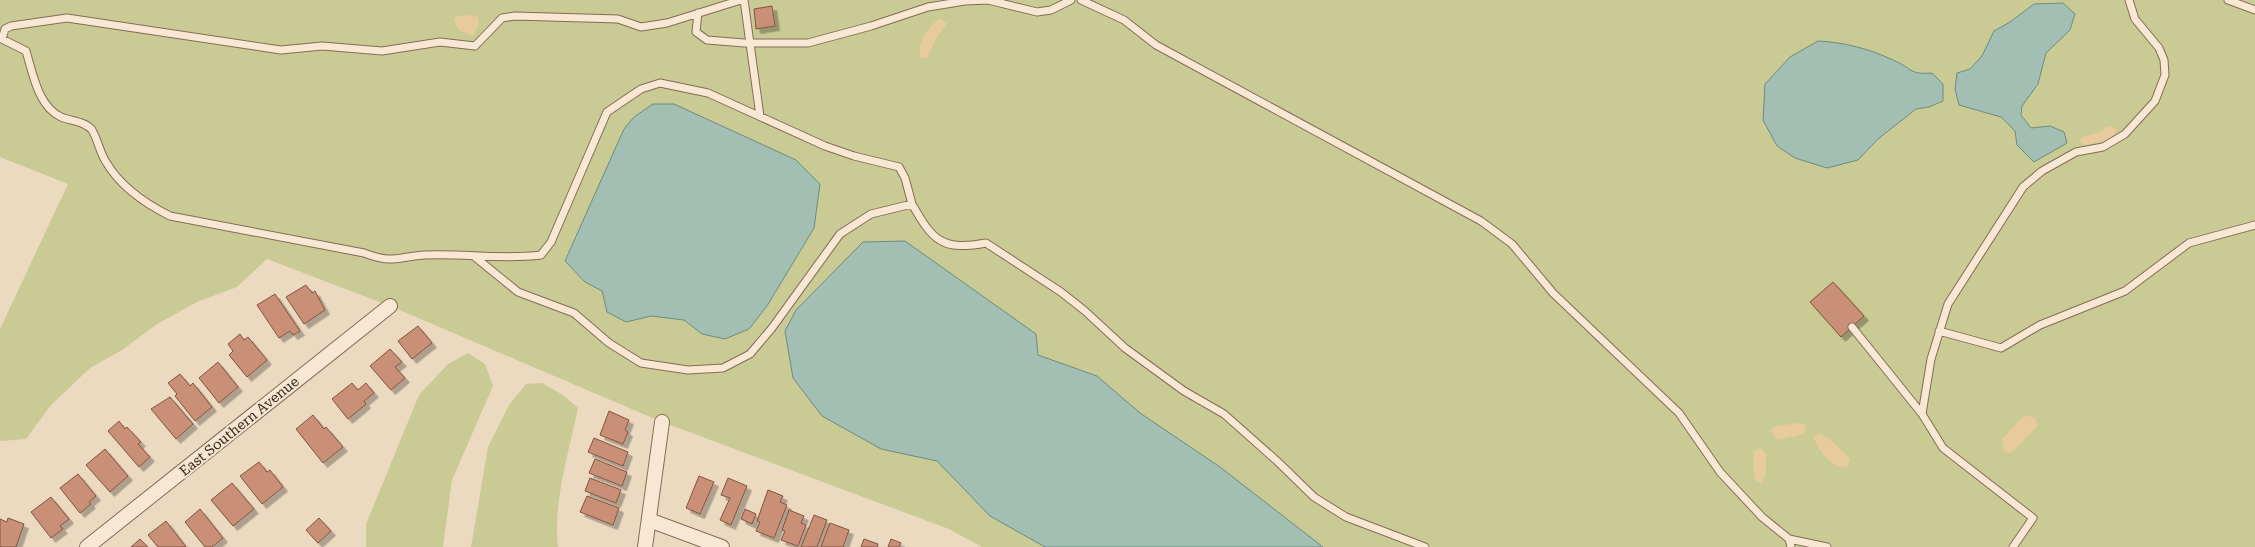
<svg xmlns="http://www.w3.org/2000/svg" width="2255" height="547" font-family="'Roboto Serif',serif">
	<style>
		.green { fill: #caca95 }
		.sand { fill: #e8cb9d }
		.water { fill: #a3bfb3; stroke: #6b8c80 }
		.building { fill: #ca8f77; stroke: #83523f; filter: url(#shadow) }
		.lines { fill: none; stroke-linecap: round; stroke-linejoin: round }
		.lane-casing { stroke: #856b59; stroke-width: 9 }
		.street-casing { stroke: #856b59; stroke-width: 16 }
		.lane { stroke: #f8e8d3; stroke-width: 7 }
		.street { stroke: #f8e8d3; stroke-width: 14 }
		.labels { text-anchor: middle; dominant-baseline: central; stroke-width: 4; stroke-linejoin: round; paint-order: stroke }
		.street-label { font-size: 14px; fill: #35251d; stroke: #f4e5cf }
	</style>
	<defs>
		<filter id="shadow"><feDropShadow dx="4.5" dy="4.5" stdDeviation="0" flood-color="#0004"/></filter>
	</defs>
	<rect width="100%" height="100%" fill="#ecdac0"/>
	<path class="green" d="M0 0H2255V547H982L949 529 662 422 390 306 267 259 237 287 197 302 157 324 122 350 90 368 51 405 26 439 2 441 0 440V329L68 184 0 157Z
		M468 353 485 364 493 386 452 480 443 547H366V524L419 395 448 364Z
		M542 383 563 395 578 408C569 452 553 501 558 547H471L488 447 509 405 526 384Z"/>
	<path class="sand" d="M472 15 478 17 479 24 473 36 459 30 454 19 456 16Z
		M941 19 947 24 935 40 928 57 921 58C915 47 929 23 941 19Z
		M2109 126 2117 130C2111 142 2094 145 2082 144L2080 141 2082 137 2100 132Z
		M2025 415 2035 418 2037 426 2014 450 2009 453 2004 451 2002 439Z
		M1799 423 1804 424 1806 429 1804 434 1778 440 1772 434V428C1779 424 1790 425 1799 423Z
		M1819 433C1825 435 1846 453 1850 459L1847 467C1834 471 1815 448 1814 436Z
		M1760 448 1766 454V473L1762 483 1755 480C1753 473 1753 458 1754 451Z"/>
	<path class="water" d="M2063 3 2075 14 2070 30 2046 53 2038 84 2022 106 2021 115 2031 128 2050 126 2064 132 2067 143 2034 162 2017 145 2015 131 2001 117 1959 105 1955 89 1957 73 1970 69 1982 56 1994 31 2010 22 2034 4Z
		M1818 41C1843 42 1870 49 1893 60 1912 68 1909 75 1932 73L1943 84V101L1929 107 1916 109 1878 139 1858 160 1827 168 1795 158 1777 146 1763 120 1765 84 1790 57Z
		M653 104H674L796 160 820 184 814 228 767 306 749 329 725 339 702 334 684 320 651 316 626 322 607 312 602 291 585 282 565 261 624 129 634 117Z
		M905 241 1036 334 1038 355 1097 376 1140 413 1220 467 1323 547H1045L990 516 937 461 881 449 822 416 793 378 785 331 796 310 863 242Z"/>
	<path class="building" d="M772 6 775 26 756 29 754 9Z
		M1833 282 1864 316 1841 337 1810 302Z
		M306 285 312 293 315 291 325 310 304 324 286 297Z
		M275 294 300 331 293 335 290 331 279 338 257 305Z
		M418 326 432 343 412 359 398 341Z
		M240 334 244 340 248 337 267 360 247 377 229 355 233 351 228 344Z
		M390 349 402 362 395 367 405 378 391 390 370 366Z
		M218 362 238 387 219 403 199 378Z
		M180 374 190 386 193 383 212 407 195 421 175 396 177 394 168 383Z
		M352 383 358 390 366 383 374 393 364 401 366 404 348 419 332 399Z
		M170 397 193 424 176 439 151 409Z
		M609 411 629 420 625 430 628 432 623 444 600 435Z
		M313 415 324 429 326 427 343 447 323 463 296 429Z
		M119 421 125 429 127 427 141 442 138 444 150 457 139 467 108 431Z
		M594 438 628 452 623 466 588 452Z
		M105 449 128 476 110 492 86 465Z
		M595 459 627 472 622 486 589 473Z
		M259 462 267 472 270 470 283 487 262 504 240 476Z
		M78 474 96 496 89 502 91 504 80 513 60 488Z
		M699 476 714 482 700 514 686 508Z
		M590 478 621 490 616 503 585 491Z
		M728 478 747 486 731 525 720 520 730 498 721 495Z
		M232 483 254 509 233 526 211 500Z
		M768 490 783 496 780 502 787 505 774 538 756 531 760 522 757 521Z
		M587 496 619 508 613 525 580 512Z
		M51 497 69 519 60 526 63 529 51 538 31 512Z
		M200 509 223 538 212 547H205L185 522Z
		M745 509 756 514 752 524 741 519Z
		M789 510 804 516 801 523 806 525 798 546 781 540 785 531 782 530Z
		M814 515 827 520 817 547H801Z
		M8 518 24 524 16 547H0V519L7 522Z
		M319 518 331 531 318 543 306 530Z
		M166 521 186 547H158L148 535Z
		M830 523 849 530 843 547H821Z
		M140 539 148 547H131Z
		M864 539 878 544 877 547H861Z
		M891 539 901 543 899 547H888Z"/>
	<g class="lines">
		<defs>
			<path id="lane" d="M741 0 667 23 641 27 618 19 515 16 502 18 475 46 440 42 382 51 322 46 281 50 67 18 11 26 5 29 2 39 26 51C33 74 38 106 61 117 70 121 85 121 92 130 98 140 100 153 106 162 120 186 146 204 170 216L364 253C393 264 396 257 424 255 463 253 502 260 541 255L551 242 607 112 641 89 660 83 708 93 825 146 854 156 899 167 905 178 912 204
				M744 0 760 116
				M1081 0 1124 20 1156 45 1481 221 1512 244 1553 293 1679 413 1720 472 1762 517 1789 539 1791 547
				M2228 0 2255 10
				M698 13 696 32 707 40 744 43H808L871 26 928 7 965 1 988 0 1037 12 1051 10 1071 0
				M475 257 518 292 574 313 609 343 641 363 688 370 723 368 750 354 772 328 840 234 871 214 912 204C933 241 942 251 986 243L1061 292 1085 311 1125 348 1184 391 1224 414 1277 461 1314 497 1346 517 1425 547
				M1852 327 1922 414 1943 448 2033 518 2013 547
				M1939 331 2001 348 2040 325 2125 291 2189 243 2255 225
				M1922 414 1931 359 1948 304 2023 187 2042 171 2076 152 2103 147 2125 134 2155 101 2165 75 2164 60 2159 48 2135 19 2129 0
				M1789 539 1827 547"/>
			<path id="street" d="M649 520 722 547
				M87 547 390 306
				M645 547 662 422"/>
		</defs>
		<use href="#lane" class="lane-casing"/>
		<use href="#street" class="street-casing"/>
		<use href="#lane" class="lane"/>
		<use href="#street" class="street"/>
	</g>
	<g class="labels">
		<g class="street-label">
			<text transform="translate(239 426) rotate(-39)">East Southern Avenue</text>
		</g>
	</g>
</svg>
